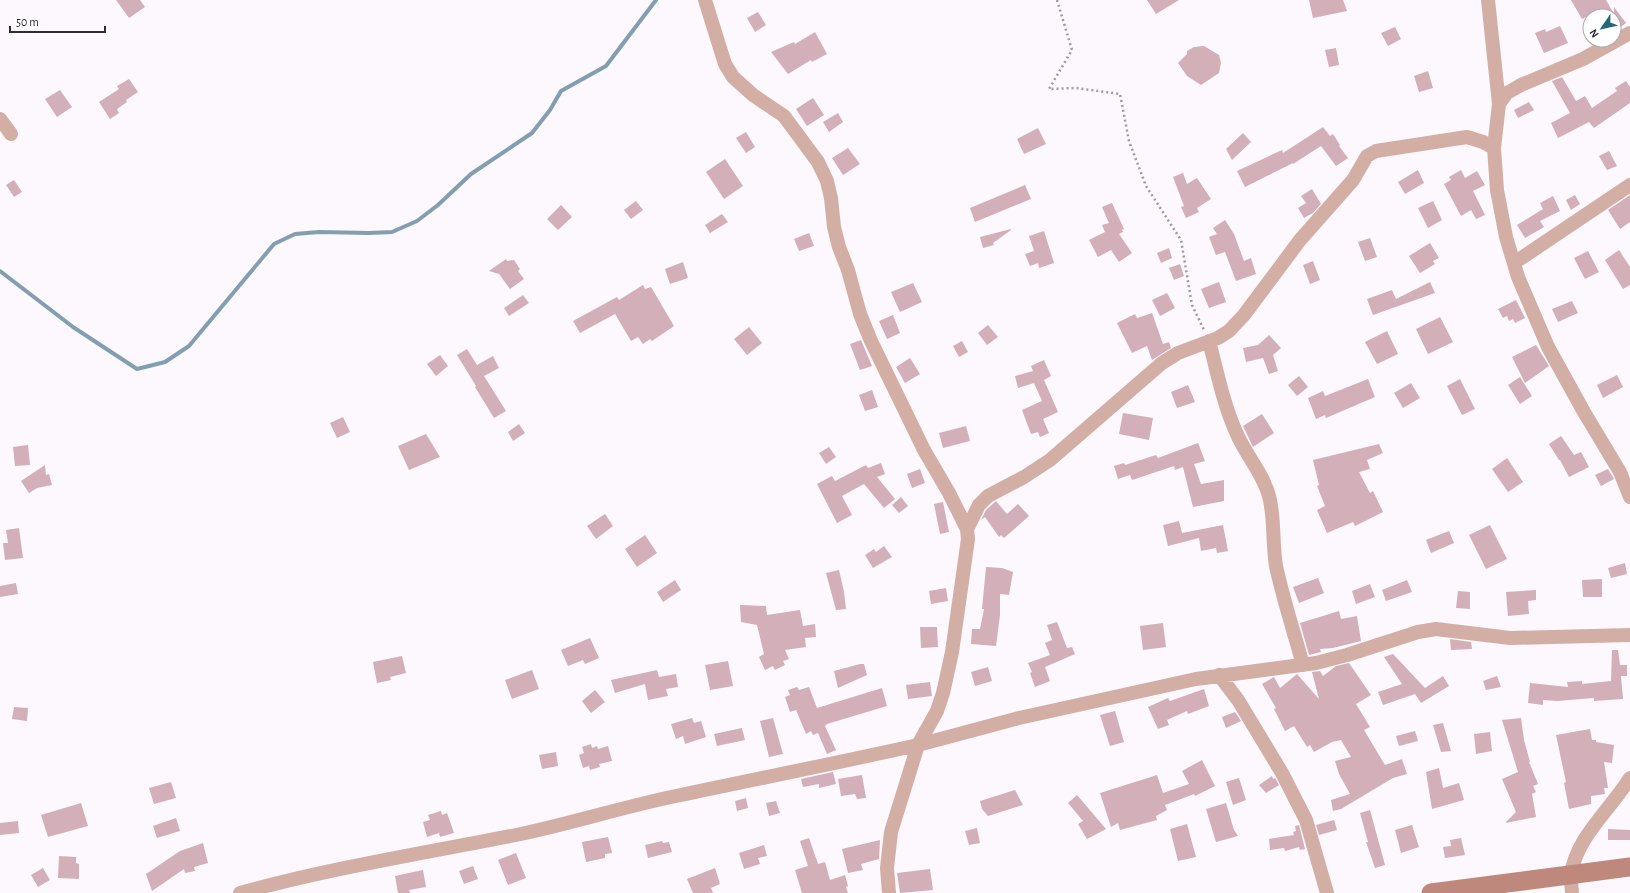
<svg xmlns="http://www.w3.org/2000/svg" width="1630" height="893" font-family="'Alegreya Sans',sans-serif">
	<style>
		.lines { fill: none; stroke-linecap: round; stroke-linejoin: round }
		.stream { stroke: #839eb1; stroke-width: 4 }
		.building { fill: #d2afb9 }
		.path { stroke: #9f99a1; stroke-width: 2.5; stroke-dasharray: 2 3; stroke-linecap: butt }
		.street { stroke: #d3aea5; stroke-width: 14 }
		.secondary { stroke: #be897c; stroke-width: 19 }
	</style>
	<rect width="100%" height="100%" fill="#fcf8fd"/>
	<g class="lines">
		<path class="stream" d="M0 271 73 327 137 369 165 362 189 346 274 244 295 234 319 232 369 233 392 232 417 221 438 205 471 174 532 133 550 110 561 91 606 66 656 0"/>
	</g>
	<path class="building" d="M116 0H140L145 7 129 18Z
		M1147 0H1179L1156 14Z
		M1309 0H1343L1347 11 1313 18Z
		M1571 0H1606L1614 14V7L1626 23 1614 32V16H1588L1582 19Z
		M758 12 766 25 755 32 747 18Z
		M1560 26 1568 43 1544 53 1535 33 1545 29 1546 32Z
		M1395 27 1401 39 1388 46 1381 33Z
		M815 32 827 54 812 62 811 60 788 74 771 52 794 42 795 44Z
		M1204 46 1219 55 1221 63 1219 73 1201 85 1187 76 1178 63 1187 54V51L1194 47Z
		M1336 48 1339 65 1329 67 1325 50Z
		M1428 71 1433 88 1419 92 1414 76Z
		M1562 77 1576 101 1585 96 1592 108 1617 91 1615 88 1626 81 1630 87V103L1594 128 1589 122 1558 138 1551 123 1570 113 1552 81Z
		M129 79 138 92 126 100 127 102 117 109 119 113 110 119 99 102 119 89 117 86Z
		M60 90 72 107 57 117 45 99Z
		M813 98 824 115 807 126 796 109Z
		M1529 102 1534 110 1518 118 1514 110Z
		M838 113 843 122 829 132 823 122Z
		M1323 127 1330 136 1333 134 1340 145 1339 146 1348 158 1336 166 1321 146 1293 164V163L1245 187 1237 171 1282 150 1283 153Z
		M1038 128 1046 144 1024 154 1017 139Z
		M746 132 755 147 746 153 736 138Z
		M1243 133 1251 142 1232 160 1226 149Z
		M848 148 860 164 843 175 832 158Z
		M1609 151 1617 166 1607 170 1599 156Z
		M725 159 743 186 724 199 706 172Z
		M1418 170 1424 183 1405 194 1398 182Z
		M1461 170 1465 178 1477 171 1485 185 1473 191 1485 215 1476 219 1471 210 1461 216 1444 184 1451 180 1449 177Z
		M1183 173 1187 184 1197 178 1211 199 1197 208 1199 212 1186 218 1181 207 1184 206 1173 177Z
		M14 180 22 192 14 197 6 185Z
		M1025 185 1031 199 975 222 970 208Z
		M1312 189 1321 204 1313 213 1304 218 1298 208 1306 203 1301 196Z
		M1575 195 1580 204 1571 210 1566 200Z
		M1630 195V222L1620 229 1608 210Z
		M1553 196 1560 211 1540 221 1544 227 1525 238 1517 225 1543 209 1540 203Z
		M636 201 643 210 631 219 624 210Z
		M1433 201 1442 220 1428 228 1418 208Z
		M1112 203 1124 229 1122 230 1123 232 1119 234 1132 253 1119 262 1111 250 1098 257 1089 240 1105 232 1102 225 1109 223 1102 207Z
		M561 205 572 217 558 230 547 219Z
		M722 214 728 222 710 233 705 225Z
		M1225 220 1234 234 1244 261 1251 258 1256 274 1236 281 1225 252 1216 255 1209 237 1217 234 1213 228Z
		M1011 229V230L993 243 994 245 983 248 980 237Z
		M1044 231 1054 263 1039 268 1038 263 1030 266 1025 254 1034 251 1029 236Z
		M809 233 814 246 799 251 794 239Z
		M1370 238 1377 257 1365 261 1358 242Z
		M1430 243 1439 258 1433 261 1435 264 1420 273 1409 256Z
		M1169 248 1172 258 1161 263 1157 253Z
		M1619 250 1630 267V285L1623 289 1605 260Z
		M1588 251 1599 272 1585 279 1574 258Z
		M506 259 507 261 514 260 520 269 518 271 524 279 510 289 499 274 489 271Z
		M1313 261 1320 280 1310 284 1303 265Z
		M683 262 688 278 670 284 665 269Z
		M1180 264 1184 276 1174 280 1169 268Z
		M1219 282 1226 302 1209 308 1201 289Z
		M1430 282 1435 293 1373 315 1367 299 1392 290 1396 299Z
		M913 283 922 302 900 312 891 292Z
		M643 285 645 289 651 287 674 326 652 341 650 339 643 344 638 337 631 341 615 314 580 333 573 321 617 297 619 300Z
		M1167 293 1175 308 1160 316 1152 300Z
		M523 295 529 303 509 316 504 308Z
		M1516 300 1525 318 1515 323 1513 319 1509 321 1507 316 1503 318 1498 309Z
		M1572 301 1578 313 1558 322 1552 309Z
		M1152 313 1163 344 1169 342 1171 348 1152 360 1147 346 1132 353 1117 323 1135 314 1137 318Z
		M893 315 900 333 887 339 879 321Z
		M1440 317 1453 342 1428 354 1416 329Z
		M988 325 998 337 987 345 978 333Z
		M749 327 762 343 747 355 734 339Z
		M1387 331 1398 354 1377 364 1365 342Z
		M1269 335 1281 348 1273 355 1278 371 1269 374 1263 358 1246 362 1243 348 1258 345Z
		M861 340 872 366 860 370 850 344Z
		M962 341 968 352 959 357 953 346Z
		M1536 345 1549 366 1525 383 1512 357Z
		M467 349 477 365 493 356 499 368 484 376 506 411 494 418 475 387 476 386 457 355Z
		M440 355 448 366 436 376 427 364Z
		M910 358 920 374 905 383 896 367Z
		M1044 360 1051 376 1044 380 1058 412 1043 419 1049 433 1040 437 1038 432 1031 434 1022 410 1042 401 1034 383 1018 388 1015 376 1033 371 1031 366Z
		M1617 375 1623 387 1603 398 1597 385Z
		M1299 376 1308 387 1297 396 1288 385Z
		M1520 377 1532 396 1520 404 1508 385Z
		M1368 379 1375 397 1326 418 1325 415 1316 419 1308 398 1323 391 1325 396Z
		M1460 379 1475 409 1462 415 1447 386Z
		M1411 383 1420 398 1403 408 1394 393Z
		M1188 385 1195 402 1177 408 1171 392Z
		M872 390 878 407 865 411 859 395Z
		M1123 413 1153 418 1149 440 1119 434Z
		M1262 414 1274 433 1253 447 1243 426Z
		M343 417 350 432 337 438 330 423Z
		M519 424 525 433 513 441 508 432Z
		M966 426 970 441 943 448 939 433Z
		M426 434 440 457 409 470 398 446Z
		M1561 436 1574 455 1581 452 1589 467 1569 477 1560 460H1559L1549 444Z
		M1198 443 1205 461 1194 464 1201 484 1224 480V501L1193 507 1183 467 1175 470 1174 466 1132 480 1130 475 1118 479 1114 466 1124 463 1125 465 1156 455 1158 458Z
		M1379 444 1383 453 1367 460 1370 469 1359 472 1370 493 1373 491 1383 512 1355 526 1353 522 1327 533 1317 510 1325 506 1317 486 1319 485 1313 460Z
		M28 445 30 465 15 466 13 447Z
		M829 447 836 457 826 464 819 453Z
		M1507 458 1523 482 1508 492 1492 469Z
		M881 463 885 474 877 477 895 499 884 508 864 484 842 496 852 515 837 523 817 484 832 476 835 481 866 465 868 468Z
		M45 465 46 475 49 474 52 485 37 488 29 493 21 481Z
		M920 469 925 483 912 488 907 474Z
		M1608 469 1614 479 1601 486 1595 475Z
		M901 497 908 506 899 513 892 505Z
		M996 501 1007 514 1018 504 1029 516 1004 538 1001 535 999 537 985 517 981 520 986 510Z
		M943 502 949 532 940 534 934 504Z
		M605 514 613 526 596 539 587 526Z
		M1179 521 1182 533 1223 525 1228 551 1217 553 1216 548 1201 551 1199 538 1168 546 1163 525Z
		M1490 525 1507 559 1486 569 1469 535Z
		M19 528 23 558 5 560 3 543H8L6 530Z
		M1449 531 1454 543 1431 553 1426 540Z
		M645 535 657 553 637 567 625 549Z
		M884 546 892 557 873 568 865 555 874 549 876 552Z
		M1625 563 1627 574 1611 578 1608 568Z
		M986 567 1002 568 1013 572 1009 595 1000 594V615L996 646 971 644 972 629H980L984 609H982Z
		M839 570 844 592 846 609 836 610 826 573Z
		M1318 578 1324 593 1299 603 1293 587Z
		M1602 579V597H1583L1582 580Z
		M675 580 681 590 663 602 657 592Z
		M1407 580 1412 592 1386 601 1382 590Z
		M16 583 18 594 0 597V586Z
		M1370 584 1375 597 1356 604 1352 591Z
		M946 588 948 601 931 604 929 591Z
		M1536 590V600L1528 601 1529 614 1508 616 1506 592Z
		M1458 591 1470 592V609L1456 608Z
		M740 605 766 606 767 615 800 610 803 626 815 624 816 637 805 638 806 647 785 650 789 659 783 661 785 665 775 670 773 666 765 670 759 657 764 654 757 625 741 622Z
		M1339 611 1341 619 1357 616 1361 641 1333 648 1320 649 1321 652 1309 655 1300 623Z
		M1057 622 1067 648 1072 647 1075 654 1045 667 1050 681 1035 687 1030 673 1032 672 1028 663 1050 655 1045 643 1052 640 1047 625Z
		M1163 623 1166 647 1143 650 1140 626Z
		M920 627H937L938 647 921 648Z
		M590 638 599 658 585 664 583 660 568 666 561 650Z
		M1450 639 1471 642 1472 649 1451 650Z
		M1612 650H1618L1620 665H1627V676H1621L1623 699 1594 701V698L1557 701 1543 700V705L1528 703 1530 683 1568 687 1567 682 1582 681V684L1611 681Z
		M1393 654 1425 688 1443 676 1449 686 1421 703 1415 694 1383 705 1378 692 1402 684 1384 657Z
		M402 656 406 673 390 677 391 680 377 683 373 662Z
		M728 661 733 686 710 690 705 665Z
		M1349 663 1371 695 1356 704 1370 727 1364 730 1385 765 1402 759 1407 774 1393 778 1341 809 1333 811 1331 800 1350 794 1339 774 1335 761 1351 757 1341 740 1332 742 1314 752 1310 745 1307 747 1294 726 1285 731 1274 709 1276 708 1262 684 1274 677 1280 688 1297 674 1319 699 1312 672 1320 671 1323 676 1336 666Z
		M860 664H864L867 675 838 688 834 671Z
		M988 667 992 681 975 686 971 672Z
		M532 670 539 689 512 699 505 680Z
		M657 670 659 677 676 674 678 687 666 689 668 696 648 700 645 684 615 693 611 680Z
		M1497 676 1501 687 1486 690 1483 681Z
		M930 682 932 696 908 699 906 685Z
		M797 687 799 690 809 687 817 708 882 688 887 706 827 724 825 726 836 750 827 754 818 733 813 735 811 731 806 734 796 710 790 712 785 697 790 695 788 690Z
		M1204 689 1209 706 1188 714 1187 711 1167 720 1169 725 1158 729 1148 707 1168 698 1170 701Z
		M595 690 605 702 591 713 582 701Z
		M14 707 28 708 27 721 12 719Z
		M1115 711 1124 742 1110 746 1100 715Z
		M1235 712 1241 721 1226 728 1222 717Z
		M692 718 694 723 701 721 706 737 685 744 683 736 676 739 671 724Z
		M773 718 783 754 769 757 760 721Z
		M1521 718 1524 740 1530 762H1529L1538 784 1533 786 1536 792 1532 794 1536 817 1505 823 1516 812 1502 779 1518 772 1502 720Z
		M1443 723 1451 751 1441 752 1433 725Z
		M742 728 745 740 717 746 714 734Z
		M1590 729 1592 740H1596V742L1614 745 1612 763 1604 762 1608 788H1604L1605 794 1591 796V804L1569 809 1564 783 1566 782 1556 735Z
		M1415 731 1418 741 1399 746 1396 736Z
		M1490 732 1492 751 1476 754 1474 734Z
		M591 744 592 748 597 746 598 749 608 746 612 761 599 764 600 767 590 770 589 766 583 768 579 755 584 753 582 747Z
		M556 752 558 766 542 769 539 755Z
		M1202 760 1215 786 1195 796 1194 794 1165 805 1167 810 1156 816 1157 820 1120 830 1118 823 1111 827 1100 793 1157 775 1163 793 1189 784 1182 771Z
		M1439 768 1443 788 1459 783 1464 800 1432 809 1426 772Z
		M833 772 836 784 819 788V784L803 787 801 779Z
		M862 775 866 798 857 799 855 794 841 796 838 779Z
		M1272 776 1273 779 1275 778 1279 785 1266 793 1259 785Z
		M1239 778 1246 800 1233 805 1226 782Z
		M171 782 176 798 154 804 149 788Z
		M1015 790 1023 805 988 816 982 809 980 801Z
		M1077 795 1106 829 1087 839 1078 824 1083 821 1068 803Z
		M746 798 748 808 737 811 735 801Z
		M776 801 780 813 769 816 766 803Z
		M81 803 88 826 48 837 41 815Z
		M1226 803 1234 830 1238 836 1216 842 1206 809Z
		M1370 810 1385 865 1375 868 1366 842H1368L1360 813Z
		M441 811 442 815 447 813 454 833 440 837 439 833 427 837 423 822 430 820 428 815Z
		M176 818 180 831 157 838 153 826Z
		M1334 820 1337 830 1319 835 1316 825Z
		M18 821 19 833 0 835V823Z
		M1187 824 1196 857 1178 861 1170 829Z
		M1299 825 1305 849 1300 850 1299 847 1285 851 1284 848 1270 850 1269 839 1294 835 1293 832 1296 831 1295 826Z
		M1412 825 1419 847 1401 853 1395 830Z
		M977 828 980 843 969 845 965 831Z
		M1608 829 1630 830V840H1608Z
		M608 837 612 853 605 854V858L586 862 582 842Z
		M809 838 818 864 825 862 830 880 845 875 848 886 846 887 848 893H802L795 870 808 866 800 841Z
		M1461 838 1465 855 1445 858 1443 847 1451 846 1450 840Z
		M880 840 879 859 861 864 863 870 848 873 842 849Z
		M662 841 663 843 669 842 672 852 648 858 645 845Z
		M203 843 208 863 194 867 195 871 185 873 184 869 152 891 146 874 180 851Z
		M764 845 767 856 758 858 760 864 744 869 739 853Z
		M516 853 526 878 508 885 498 860Z
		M59 856 76 857V863L79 864V879L58 878Z
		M473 866 478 879 464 884 459 871Z
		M43 868 50 880 38 887 31 875Z
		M715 868 720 884 711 888 713 893H693L687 879Z
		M930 869 933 890 900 893 897 873Z
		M423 870 426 887 409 890 410 893H398L395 876Z"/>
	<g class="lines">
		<path class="path" d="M1057 0 1072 50 1049 89 1076 88 1120 94 1129 141 1146 186 1181 240 1192 305 1204 330"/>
		<path class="street" d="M705 0 725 64 733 77 753 95 784 116 818 162 827 181 831 198 834 227 839 247 848 270 860 314 871 341 924 450 949 493 967 529 968 539 952 652 943 693 937 711 918 745
			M1488 0 1499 104
			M1630 33 1583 59 1521 85 1507 93 1499 104 1494 148 1497 190 1506 237 1518 277 1548 347 1584 412 1620 472 1630 497
			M0 119 11 134
			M1514 263 1630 185
			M1209 341C1217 371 1223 403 1236 432 1245 454 1263 473 1269 496 1275 518 1272 542 1276 566 1283 599 1294 632 1303 665
			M967 529 979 505 988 496 1024 477 1050 460 1162 363 1178 353 1218 338 1229 331 1244 315 1300 240 1353 180 1367 156 1376 151 1467 137 1483 142 1494 148
			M1219 675 1238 700 1282 773 1306 820 1327 893
			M918 745 1019 718 1196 679 1316 663 1347 655 1418 632 1436 629 1510 638 1630 635
			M240 893C331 868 424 853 516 835 570 824 622 807 676 796 756 779 837 763 918 745L891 832 887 868 889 893
			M1572 893C1572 887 1570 880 1571 875 1576 837 1611 809 1630 778"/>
		<path class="secondary" d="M1431 893 1630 867"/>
	</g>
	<g transform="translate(1602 28) rotate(236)"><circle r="19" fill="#ffffff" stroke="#adaaae"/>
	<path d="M0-3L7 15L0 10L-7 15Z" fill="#226977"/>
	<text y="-6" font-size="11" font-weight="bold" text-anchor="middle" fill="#312a35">N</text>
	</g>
	<path d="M10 26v6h95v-6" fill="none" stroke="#312a35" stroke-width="2"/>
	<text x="16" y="26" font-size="12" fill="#312a35" stroke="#ffffff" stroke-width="3" paint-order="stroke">50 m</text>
</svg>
